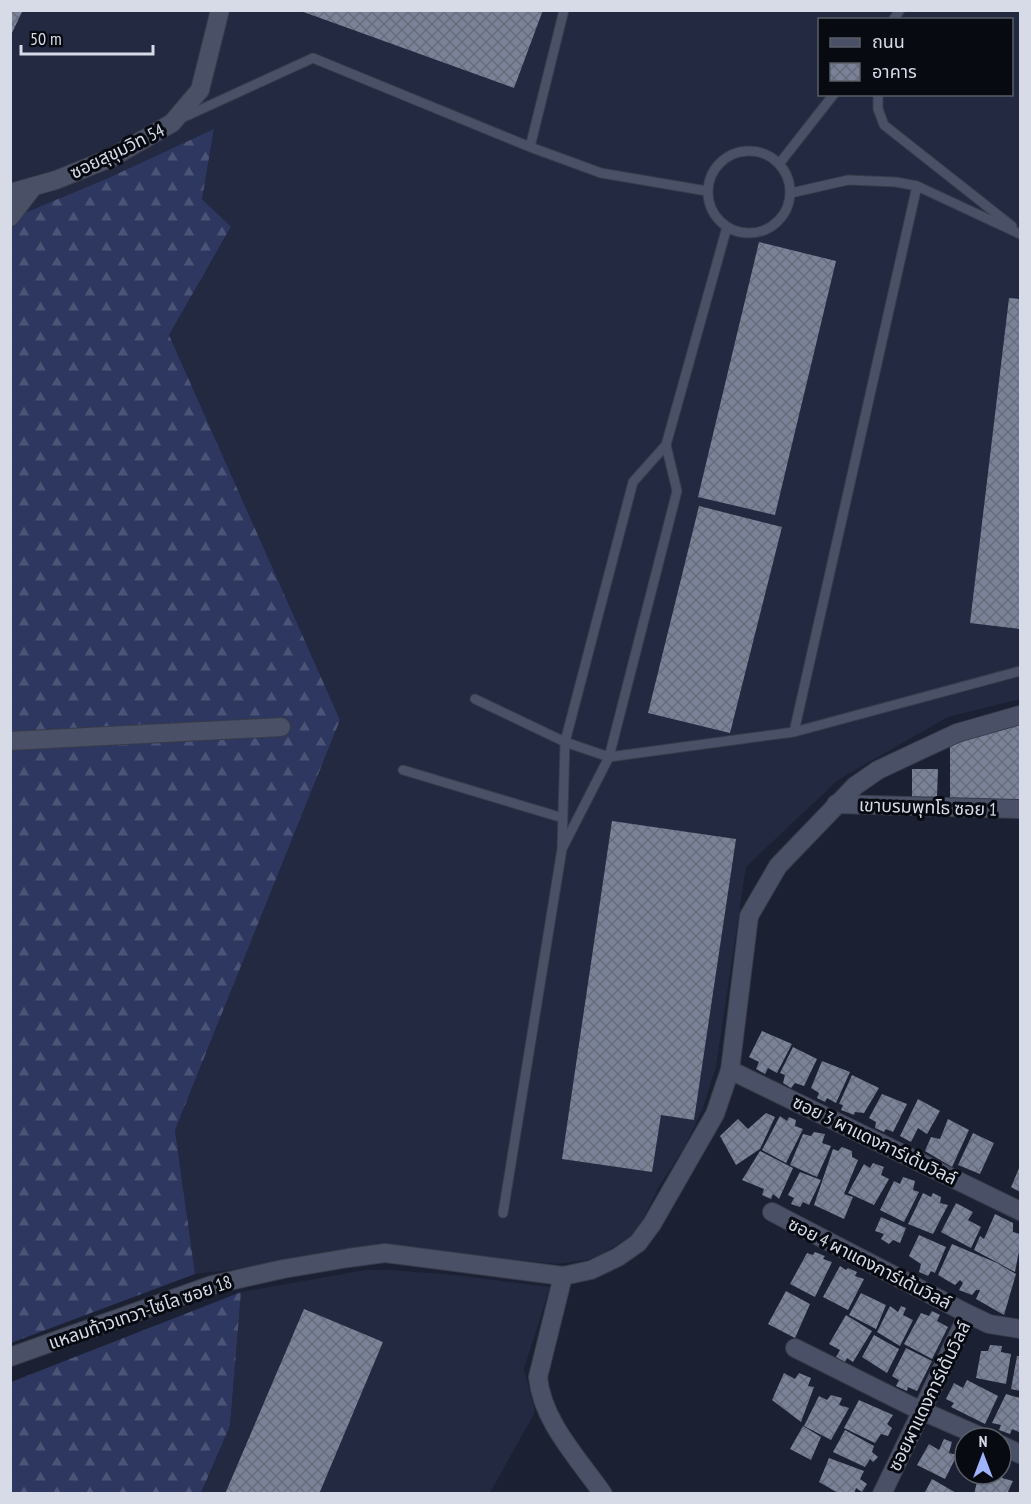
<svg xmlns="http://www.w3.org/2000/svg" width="1031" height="1504" font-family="'PT Sans Narrow','Noto Sans Thai',sans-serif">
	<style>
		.built { fill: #222941; fill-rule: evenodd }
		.forest { fill: url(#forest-firs) }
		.building { fill: url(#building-cross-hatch) }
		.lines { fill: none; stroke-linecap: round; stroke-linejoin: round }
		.lane-casing { stroke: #383b4a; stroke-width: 11 }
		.street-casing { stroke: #383b4a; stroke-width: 20 }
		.lane { stroke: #4a5065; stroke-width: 9 }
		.street { stroke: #4a5065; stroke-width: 18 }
		.labels { text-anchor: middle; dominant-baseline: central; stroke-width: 6; stroke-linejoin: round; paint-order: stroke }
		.street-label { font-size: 18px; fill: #d6dbe7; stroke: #080a12 }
	</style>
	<defs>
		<pattern id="forest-firs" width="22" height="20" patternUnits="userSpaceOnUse" patternTransform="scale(1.5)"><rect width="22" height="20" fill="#2d375f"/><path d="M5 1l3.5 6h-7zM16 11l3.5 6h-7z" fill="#4b5376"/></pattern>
		<pattern id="building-cross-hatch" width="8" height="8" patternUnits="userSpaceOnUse" patternTransform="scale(1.5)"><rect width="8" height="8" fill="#7a8298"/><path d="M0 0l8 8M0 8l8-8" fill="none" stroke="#666c7b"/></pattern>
	</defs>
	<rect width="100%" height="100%" fill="#1b2032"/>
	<path class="built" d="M11 11H1020V699L948 717 838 780 746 867 716 1067 703 1108 685 1146 658 1188 637 1232 602 1254 587 1260 556 1264 449 1253 383 1244 276 1264 195 1274 175 1130 340 720 169 335 231 228 202 199 214 130 106 179 17 216 11 225ZM820 20H1012V94H820Z
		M365 1270H390L456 1275 550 1287 524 1369 535 1412 490 1493 201 1494 230 1426 241 1292Z"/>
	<path class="forest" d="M214 129 202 199 231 227 169 335 340 720 175 1130 195 1274 11 1343V225L17 216 106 179Z
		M241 1292 230 1426 201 1493H11V1382Z"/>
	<path class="building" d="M10 10H23L10 37Z
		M298 10H543L514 88Z
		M759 242 836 261 775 515 698 497Z
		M1009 298 1020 299V629L970 623Z
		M699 506 782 527 730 733 648 713Z
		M1020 724V801L950 800V745Z
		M912 769H938L937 797H912Z
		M612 821 736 839 694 1120 661 1115 652 1172 562 1159Z
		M762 1031 792 1044 777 1073 768 1068 765 1074 756 1069 759 1062 749 1057Z
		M793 1047 817 1059 804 1086 795 1083 791 1088 783 1083 785 1075 780 1073Z
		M822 1061 850 1072 836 1103 827 1098 825 1102 817 1098 819 1093 811 1088Z
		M852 1075 879 1088 864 1113 855 1112 854 1115 841 1110 843 1105 839 1104Z
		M882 1094 907 1104 893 1132 886 1129 884 1132 875 1128 876 1122 869 1118Z
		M918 1099 940 1111 927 1134 918 1128 911 1142 900 1136Z
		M766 1113 775 1117 760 1149 736 1165 720 1136 738 1119 748 1129Z
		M780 1116 787 1121 789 1117 796 1120 795 1126 803 1129 786 1163 762 1150Z
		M948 1119 969 1130 952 1167 925 1151 931 1137 940 1139Z
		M814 1132 825 1134 822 1143 831 1146 817 1177 790 1165 803 1134 811 1136Z
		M973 1133 994 1143 980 1174 958 1165Z
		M842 1147 852 1151V1157L858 1160 844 1194 853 1197 844 1219 814 1205 833 1149 838 1151Z
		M760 1151 793 1168 779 1199 773 1194 771 1199 762 1195 764 1189 742 1180Z
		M873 1163 884 1167 881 1175 889 1179 874 1205 848 1193 864 1164 870 1168Z
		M1020 1166V1192L1011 1187Z
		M800 1172 821 1180 809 1205 803 1202 800 1207 791 1204 794 1198 788 1195Z
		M903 1177 915 1181 913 1190 919 1192 904 1222 880 1210 894 1181 900 1184Z
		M923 1193 931 1197 933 1193 941 1197 940 1203 948 1205 933 1234 908 1224Z
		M956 1203 973 1212 968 1220 981 1227 971 1248 941 1232Z
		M995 1214 1013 1223V1232L1020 1234V1246L1015 1272 974 1250 980 1236 984 1239Z
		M881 1217 906 1228 900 1243 893 1240 889 1244 881 1239 884 1234 875 1231Z
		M919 1235 946 1247 935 1273 931 1271 928 1276 919 1272 921 1264 909 1256Z
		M952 1244 997 1263 1016 1274 1004 1315 976 1299 980 1290H976L972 1295 959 1290 963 1283 960 1280 955 1285 938 1275Z
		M815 1252 825 1256 823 1259 832 1262 815 1297 790 1284 807 1253 813 1255Z
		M840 1266 846 1270 848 1268 857 1272 855 1276 864 1279 848 1310 823 1297Z
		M786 1291 810 1304 795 1338 768 1324Z
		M861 1293 886 1305 876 1329 849 1315Z
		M890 1306 898 1312 901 1306 906 1308 903 1315 913 1320 900 1346 877 1332Z
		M304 1309 383 1342 319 1494H225Z
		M932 1311 940 1315 937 1321 948 1327 932 1359 904 1344 921 1313 929 1316Z
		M846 1315 872 1331 853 1362 847 1358 845 1362 836 1357 840 1350 829 1344Z
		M874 1335 899 1349 887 1373 862 1357Z
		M990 1345 1002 1346 1001 1352 1011 1354 1006 1384 976 1378 981 1351H988Z
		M906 1348 932 1361 917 1391 908 1387 907 1391 896 1386 899 1380 892 1376Z
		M1017 1356H1020V1391L1011 1389Z
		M784 1373 795 1379 799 1373 811 1378 808 1386 814 1387 801 1422 772 1400Z
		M967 1380 998 1396 985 1424 951 1407 954 1403 946 1399 954 1383 963 1388Z
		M1006 1394 1020 1398 1019 1432 1012 1429 1010 1434 999 1430 1001 1425 992 1423Z
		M831 1395 842 1398 839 1405 849 1408 831 1440 804 1426 819 1396 827 1400Z
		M859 1400 893 1415 887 1424 892 1428 888 1436 881 1434 875 1443 844 1428Z
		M803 1426 821 1437 811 1460 790 1449Z
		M845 1430 874 1446 872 1452 878 1457 873 1462 870 1459 865 1467 833 1452Z
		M944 1439 952 1442 949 1453 957 1455 945 1479 917 1465 929 1444 939 1450Z
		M829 1458 864 1471 860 1479 867 1484 862 1492 856 1488 854 1494H840L819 1482Z
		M1001 1468 1003 1469 1002 1478 1013 1481 1007 1494H974L979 1474H1001Z
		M932 1479 958 1494H924Z"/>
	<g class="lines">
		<defs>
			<path id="lane" d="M893 20 900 10
				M878 94V109L884 125 1012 226
				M182 118 313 58 530 147 601 173 707 191
				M530 147 564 10
				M708 192a41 41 0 1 1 82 0a41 41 0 1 1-82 0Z
				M779 164 834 94
				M791 193 848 180 896 182 917 186 1020 234
				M475 699 565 742 609 757 794 732 917 186
				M794 732 1020 671
				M403 770 563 818
				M563 847 609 757 677 491 666 445
				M503 1213 562 849 565 742 633 482 666 445 727 227"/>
			<path id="street" d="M10 193 56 180 113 157 172 123 200 90 220 10
				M10 217 33 187
				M10 741 281 727
				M836 804 1020 809
				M730 1070 1020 1211
				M772 1212 968 1314
				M563 1276 538 1377C542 1421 578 1458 603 1494
				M795 1348 913 1407 984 1438
				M10 1357 212 1285 283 1269 348 1258 385 1253 563 1276 591 1270 618 1257 638 1243 652 1224 715 1114 730 1070 749 916 778 866 855 786 878 770 957 733 1020 715
				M1001 1445 1020 1454
				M882 1494 968 1314 989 1324 1020 1329"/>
		</defs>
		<use href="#lane" class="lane-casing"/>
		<use href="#street" class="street-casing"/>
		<use href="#lane" class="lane"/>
		<use href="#street" class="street"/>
	</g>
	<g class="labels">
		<g class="street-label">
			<text transform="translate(117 151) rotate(-26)">ซอยสุขุมวิท 54</text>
			<text transform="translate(928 807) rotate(2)">เขาบรมพุทโธ ซอย 1</text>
			<text transform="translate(875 1140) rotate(26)">ซอย 3 ผาแดงการ์เด้นวิลล์</text>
			<text transform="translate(870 1263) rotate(27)">ซอย 4 ผาแดงการ์เด้นวิลล์</text>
			<text transform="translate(140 1312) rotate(-19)">แหลมท้าวเทวา-ไซโล ซอย 18</text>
			<text transform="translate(929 1396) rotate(-64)">ซอยผาแดงการ์เด้นวิลล์</text>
		</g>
	</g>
	<rect width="1031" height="1504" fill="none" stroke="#d6dbe7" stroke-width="24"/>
	<rect x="818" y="18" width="195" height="78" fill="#080a12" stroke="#5a5e67" stroke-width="1.5"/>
	<rect x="830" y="38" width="30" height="9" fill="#4a5065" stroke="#5a5e67" stroke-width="1.5"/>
	<text x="872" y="48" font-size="18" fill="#d6dbe7">ถนน</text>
	<rect x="830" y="63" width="30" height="18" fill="url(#building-cross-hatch)" stroke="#5a5e67" stroke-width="1.5"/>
	<text x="872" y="78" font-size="18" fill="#d6dbe7">อาคาร</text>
	<g transform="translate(983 1456)"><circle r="28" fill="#080a12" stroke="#5a5e67" stroke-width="1.5"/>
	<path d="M0-4.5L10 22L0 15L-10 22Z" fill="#9eb4fd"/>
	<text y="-9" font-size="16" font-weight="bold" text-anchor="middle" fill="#d6dbe7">N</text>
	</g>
	<path d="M21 45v9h132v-9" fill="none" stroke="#d6dbe7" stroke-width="3"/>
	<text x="30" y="45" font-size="18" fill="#d6dbe7" stroke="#080a12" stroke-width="4.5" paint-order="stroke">50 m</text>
</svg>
